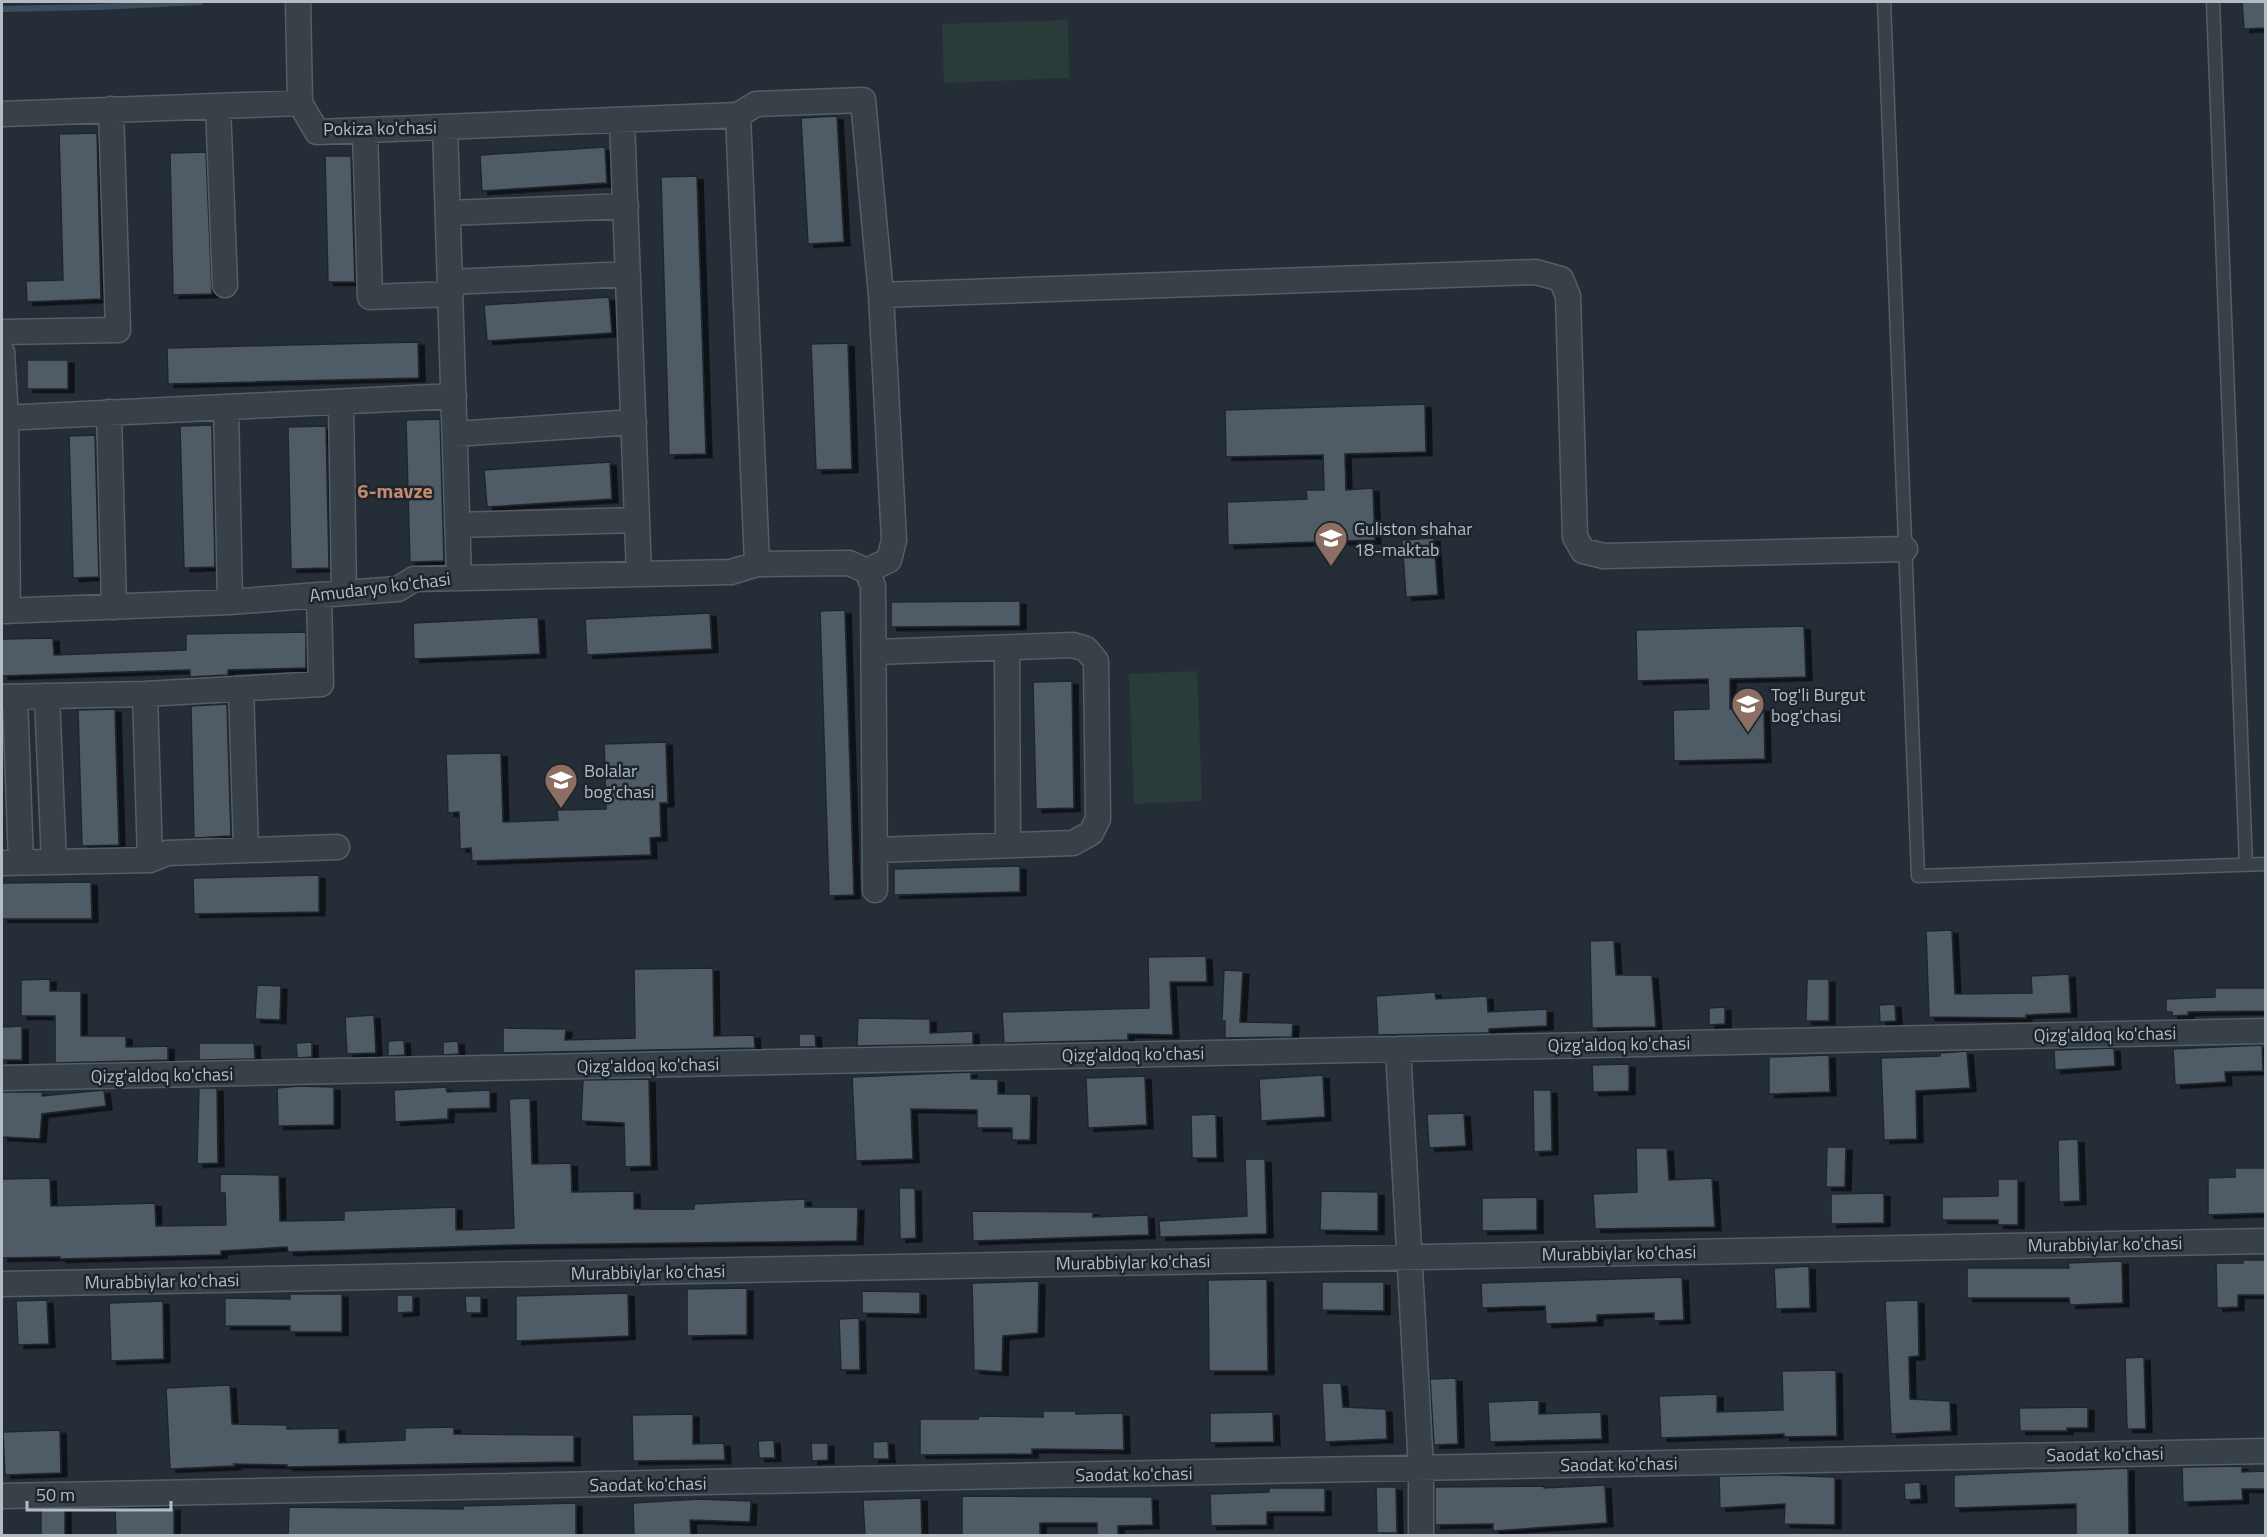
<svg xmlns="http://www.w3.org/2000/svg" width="2267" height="1537" font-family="'Titillium Web',sans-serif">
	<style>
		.green { fill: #293c3a }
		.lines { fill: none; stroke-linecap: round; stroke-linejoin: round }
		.stream { stroke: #3c4e5e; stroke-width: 6 }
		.building { fill: #505b65; stroke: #1f272e; stroke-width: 1.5; filter: url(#shadow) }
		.service-casing { stroke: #565e65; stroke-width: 15 }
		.minor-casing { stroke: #565e65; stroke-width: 27 }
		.service { stroke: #384048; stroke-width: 12 }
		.minor { stroke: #384048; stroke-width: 24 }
		.labels { text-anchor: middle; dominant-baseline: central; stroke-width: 5; stroke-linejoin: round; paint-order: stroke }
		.street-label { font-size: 18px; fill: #b3bbc4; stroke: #1d252c }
		.poi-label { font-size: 18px; fill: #b3bbc4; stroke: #1d252c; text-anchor: start }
		.neighbourhood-label { font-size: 20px; font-weight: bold; fill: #c5896c; stroke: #1d252c }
	</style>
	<defs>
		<filter id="shadow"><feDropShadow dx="6" dy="3.5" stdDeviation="0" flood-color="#0009"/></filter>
	</defs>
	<rect width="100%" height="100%" fill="#252e37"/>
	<path class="green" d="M1068 20 1069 78 944 83 942 24Z
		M1197 671 1202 801 1134 804 1129 674Z"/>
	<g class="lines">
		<path class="stream" d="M2 9 98 7 200 2"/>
	</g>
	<path class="building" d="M2242 2H2265V28L2244 29Z
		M837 116 844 242 808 244 801 118Z
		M97 133 101 299 27 302 26 281 63 280 59 134Z
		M605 147 607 183 482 191 480 155Z
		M206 152 212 294 173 295 170 153Z
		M325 156H351L355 282H328Z
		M697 176 706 454 669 455 661 177Z
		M609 297 612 333 487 341 484 305Z
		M418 342 419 378 168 384 167 348Z
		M848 343 852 469 816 470 811 344Z
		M27 360H68V389H27Z
		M1425 404 1426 452 1345 454 1346 490 1373 488 1375 540 1228 545 1227 502 1307 499 1306 490H1324L1323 455 1226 457 1225 410Z
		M440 419 444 561 410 562 406 420Z
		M212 425 215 567 184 568 180 426Z
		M326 426 329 568 291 569 288 427Z
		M95 435 99 577 73 578 69 436Z
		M610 462 612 499 487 507 484 470Z
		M1434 538 1438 595 1406 597 1402 540Z
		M1020 601V626L891 627V602Z
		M845 610 854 895 829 896 820 611Z
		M710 613 712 649 587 655 585 619Z
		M538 617 540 654 414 659 413 623Z
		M1804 626 1806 677 1730 679V709L1764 708 1765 759 1674 761 1673 710 1709 709 1708 679 1637 681 1636 630Z
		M306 632V668L228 670V675L190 677V670H186L2 676V639L53 638 54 655 186 650V634Z
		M1072 681 1074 808 1036 809 1033 682Z
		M227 704 231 836 194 838 191 706Z
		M115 709 119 845 82 846 78 710Z
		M666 742 668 803H660L661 837 650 838 651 855 472 861 471 848 460 849 459 812 448 813 446 754 501 753 503 822 558 820 557 810 606 809 604 744Z
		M1020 866V892L894 895V869Z
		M319 875V912L194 914 193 878Z
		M91 882 92 919H2V883Z
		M1952 930 1955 994 2032 993 2031 976 2069 974 2071 1013 2026 1015V1018L1929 1017 1926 931Z
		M1614 940 1616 975H1652L1656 1027 1592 1028 1590 941Z
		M1206 956 1207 982H1170L1173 1035 1128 1034V1040L1004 1043 1002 1012 1149 1008 1148 957Z
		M713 968 714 1036 754 1035 755 1048 503 1053V1028L566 1029 565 1040 635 1038 634 969Z
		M1224 970 1243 971 1240 1022 1293 1023 1292 1037 1225 1038V1021H1222Z
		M50 979V991H81V1036H126V1047L168 1046V1060L55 1063V1016H21V980Z
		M1807 979H1829V1021H1806Z
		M257 985 281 986 280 1020 255 1019Z
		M2215 988H2265V1011L2188 1012V1015L2172 1016V1012H2166V999L2215 997Z
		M1435 992 1436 999 1487 996 1488 1012 1547 1009V1026L1489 1029V1033H1483L1378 1035 1376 996Z
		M1895 1004 1896 1021 1880 1022 1879 1005Z
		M1725 1007V1024L1709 1025V1008Z
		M374 1015 376 1053 347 1054 345 1017Z
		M858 1018 930 1019V1033L973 1031V1044L857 1046Z
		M22 1026V1060H2V1027Z
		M799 1034H815L816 1047H799Z
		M404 1040 405 1055 388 1056V1041Z
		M458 1041 459 1054 443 1055V1042Z
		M312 1042V1057L297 1058 296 1043Z
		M199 1043H254L255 1059 199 1060Z
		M2262 1045 2263 1071 2225 1072 2226 1082 2175 1085 2173 1049Z
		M2114 1048 2115 1066 2055 1070 2054 1050Z
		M1967 1051 1970 1088 1916 1091 1917 1139 1884 1140 1881 1058 1940 1056V1053Z
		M1829 1055 1830 1092 1769 1094V1057Z
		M1629 1064V1091L1593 1092 1592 1065Z
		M971 1072V1079H998V1094H1031L1030 1140H1012V1128H977V1110L911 1109 913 1159 856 1161 852 1077Z
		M1323 1075 1325 1117 1261 1121 1259 1079Z
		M1145 1076 1147 1125 1088 1128 1086 1078Z
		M649 1079 651 1166 625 1167 624 1123 581 1121 583 1080Z
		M298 1086 334 1087V1125L278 1126 277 1088Z
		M446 1087 447 1092 490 1090V1108L448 1109V1119L395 1122 394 1090Z
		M199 1088H217L218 1163 197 1164Z
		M104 1090 106 1106 42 1114 40 1139 2 1137V1092H43L42 1096Z
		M1533 1090H1551L1552 1151 1534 1152Z
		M530 1098 532 1164 571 1163 572 1192 634 1191V1209H694V1204L805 1199V1207H858L857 1241 514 1245 288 1252 287 1247 221 1251V1255L60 1259V1257L2 1258V1179L50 1178 51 1206 155 1203 156 1226 226 1225 225 1193H220V1174L279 1175 280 1221 344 1220V1211L456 1207V1230L514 1228 509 1099Z
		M1464 1113 1466 1146 1429 1148 1427 1114Z
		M1216 1114 1217 1158H1192L1191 1115Z
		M2078 1139 2080 1201 2059 1202 2058 1140Z
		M1827 1147H1846L1845 1187H1826Z
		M1636 1148H1667L1669 1180 1712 1178 1715 1227 1595 1229 1593 1194 1637 1192Z
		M1245 1159H1265L1267 1234 1160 1237 1159 1221 1247 1216Z
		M2235 1168H2265V1213L2208 1215V1178L2235 1177Z
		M1998 1179H2018V1225H1998V1220H1942V1197L1998 1196Z
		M899 1188H915L916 1238 900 1239Z
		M1321 1191 1378 1192V1231L1320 1230Z
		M1884 1193V1223L1831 1224V1194Z
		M1537 1197V1230L1482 1231V1198Z
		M972 1211 1093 1212V1217L1148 1215 1149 1235 973 1241Z
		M2243 1260H2265V1295H2238V1307L2217 1308 2216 1263H2243Z
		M2122 1261 2123 1303 2070 1305 2069 1298H1967V1268H2069L2068 1263Z
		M1809 1266 1810 1308 1776 1309 1774 1268Z
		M1682 1277 1684 1320 1654 1321V1313L1597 1315V1322L1546 1324 1545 1306 1482 1308 1481 1283Z
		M1267 1279 1268 1371H1209L1208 1280Z
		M1039 1281 1038 1333 1003 1336 1002 1372 974 1370 972 1283Z
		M1322 1282H1384V1311L1322 1310Z
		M747 1288V1335L687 1336V1289Z
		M862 1291 920 1292V1314L862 1313Z
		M628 1293 629 1336 516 1341V1296Z
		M290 1294H342V1332H290V1326H225V1298L290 1299Z
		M397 1295H413V1312L397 1313Z
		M465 1296H481V1313H466Z
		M47 1300 49 1344 18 1345 16 1301Z
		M1918 1300 1919 1356 1909 1357 1910 1399 1950 1401 1951 1431 1891 1434 1885 1301Z
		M163 1301 164 1359 111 1361 109 1303Z
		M859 1318 860 1370H841L839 1319Z
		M2144 1357 2146 1429H2127L2125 1358Z
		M1836 1370 1837 1436 1784 1437V1434L1661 1438 1659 1396 1717 1394V1412L1783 1410 1782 1371Z
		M1456 1378 1458 1444 1434 1445 1430 1379Z
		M1322 1383H1341L1343 1407 1386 1409 1387 1439 1325 1442Z
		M230 1385 232 1424 287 1425V1429L339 1428V1443L405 1440V1428L454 1427V1434L574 1435V1462L287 1467V1465L234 1464 235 1466 170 1469 166 1388Z
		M1539 1400V1414L1601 1412 1602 1439 1490 1442 1488 1402Z
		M2088 1407V1428H2067V1431H2020L2019 1408Z
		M1043 1411H1076V1414L1123 1413 1124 1450 1032 1449V1454L920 1455V1419H978L979 1416 1043 1417Z
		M1273 1412 1274 1442 1210 1443V1413Z
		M693 1414V1444L724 1443 725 1460 633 1461 632 1415Z
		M60 1430 61 1473 5 1475 3 1432Z
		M774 1440 775 1458H759L758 1441Z
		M888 1441 889 1459H873V1442Z
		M811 1443H828V1460L812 1461Z
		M2242 1466V1472L2265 1471V1489H2242L2243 1500 2183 1502 2182 1467Z
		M2128 1468 2129 1536H2076V1504L1954 1508V1475Z
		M1778 1475 1835 1477V1525L1784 1524 1785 1504 1720 1508 1719 1476Z
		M1920 1482 1921 1499 1905 1500 1904 1483Z
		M1605 1485 1607 1523 1493 1531V1524L1435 1525V1487L1544 1486V1488Z
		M1376 1487H1396L1397 1533H1377Z
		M1269 1488H1325V1512H1267V1525L1211 1526 1210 1494 1269 1492Z
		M962 1496 1152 1497 1153 1525 1118 1526V1536H1097V1523H1040V1536H962Z
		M921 1498 922 1536H865L863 1500Z
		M699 1499 751 1501 750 1522 690 1520 691 1536H634L633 1503Z
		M576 1503V1536H288L289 1507 463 1509V1506Z
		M174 1507V1536H116L115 1509Z
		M41 1509H65V1536H41Z"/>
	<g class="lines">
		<defs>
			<path id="service" d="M1884 2 1918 876 2266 864
				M2213 2 2246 865"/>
			<path id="minor" d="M298 2 300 103
				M218 106 225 285
				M2 114 300 103 317 132 738 115 756 104 863 100 881 295 894 540 889 560 867 571
				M738 115 757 564
				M622 120 639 573
				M445 127 459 578
				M365 131 370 297 451 294
				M449 213 626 206
				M451 282 628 274
				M881 295 1536 272 1561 279 1568 296 1575 537 1583 551 1604 556 1905 549
				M2 332 118 330 111 109
				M2 352 6 418 8 611
				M341 402 344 593
				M226 407 230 602
				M109 412 114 607
				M2 418 454 396
				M455 434 634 422
				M457 525 637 520
				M2 611 230 602 344 593 398 589 414 579 731 572 757 564 849 563 867 571 873 586 875 890
				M1007 649 1008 845
				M874 652 1073 645 1086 649 1096 661 1098 819 1091 833 1073 843 875 850
				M241 689 246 850
				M145 694 150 860
				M47 696 54 862
				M2 697 145 694 321 684 319 595
				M15 697 21 862
				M2 863 150 860 167 853 337 847
				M1398 1049 1421 1468V1536
				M2 1078 2266 1031
				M2 1284 2266 1241
				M2 1496 2266 1451"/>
		</defs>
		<use href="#service" class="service-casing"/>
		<use href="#minor" class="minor-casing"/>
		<use href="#service" class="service"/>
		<use href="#minor" class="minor"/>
	</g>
	<defs>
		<symbol id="school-pin" viewBox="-11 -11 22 30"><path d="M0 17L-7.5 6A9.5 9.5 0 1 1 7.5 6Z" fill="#8d6e63" stroke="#1d252c"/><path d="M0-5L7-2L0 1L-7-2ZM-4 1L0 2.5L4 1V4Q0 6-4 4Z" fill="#fff"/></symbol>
	</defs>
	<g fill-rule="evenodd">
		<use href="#school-pin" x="1312" y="519" width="38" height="52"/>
		<use href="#school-pin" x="1729" y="685" width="38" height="52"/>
		<use href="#school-pin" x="542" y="761" width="38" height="52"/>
	</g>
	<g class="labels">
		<g class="street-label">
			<text transform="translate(380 128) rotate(-1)">Pokiza ko'chasi</text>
			<text transform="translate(380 587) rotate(-7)">Amudaryo ko'chasi</text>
			<text transform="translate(2105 1034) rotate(-1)">Qizg'aldoq ko'chasi</text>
			<text transform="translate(1619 1044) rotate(-1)">Qizg'aldoq ko'chasi</text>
			<text transform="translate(1133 1054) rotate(-1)">Qizg'aldoq ko'chasi</text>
			<text transform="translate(648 1065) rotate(-1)">Qizg'aldoq ko'chasi</text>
			<text transform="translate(162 1075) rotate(-1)">Qizg'aldoq ko'chasi</text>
			<text transform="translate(2105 1244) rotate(-1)">Murabbiylar ko'chasi</text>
			<text transform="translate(1619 1253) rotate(-1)">Murabbiylar ko'chasi</text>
			<text transform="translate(1133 1262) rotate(-1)">Murabbiylar ko'chasi</text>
			<text transform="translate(648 1272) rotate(-1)">Murabbiylar ko'chasi</text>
			<text transform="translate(162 1281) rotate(-1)">Murabbiylar ko'chasi</text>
			<text transform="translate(2105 1454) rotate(-1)">Saodat ko'chasi</text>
			<text transform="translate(1619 1464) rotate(-1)">Saodat ko'chasi</text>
			<text transform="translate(1134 1474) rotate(-1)">Saodat ko'chasi</text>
			<text transform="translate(648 1484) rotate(-1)">Saodat ko'chasi</text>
		</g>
		<g class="poi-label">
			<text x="1354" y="528">Guliston shahar<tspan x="1354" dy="21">18-maktab</tspan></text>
			<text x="1771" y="694">Tog'li Burgut<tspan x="1771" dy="21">bog'chasi</tspan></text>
			<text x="584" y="770">Bolalar<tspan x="584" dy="21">bog'chasi</tspan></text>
		</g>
		<g class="neighbourhood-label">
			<text x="395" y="490">6-mavze</text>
		</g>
	</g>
	<rect width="2267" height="1537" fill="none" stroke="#b3bbc4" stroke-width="6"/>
	<path d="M27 1501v9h144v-9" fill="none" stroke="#b3bbc4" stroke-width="3"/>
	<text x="36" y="1501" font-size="18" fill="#b3bbc4" stroke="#1d252c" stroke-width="4.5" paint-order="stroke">50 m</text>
</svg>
